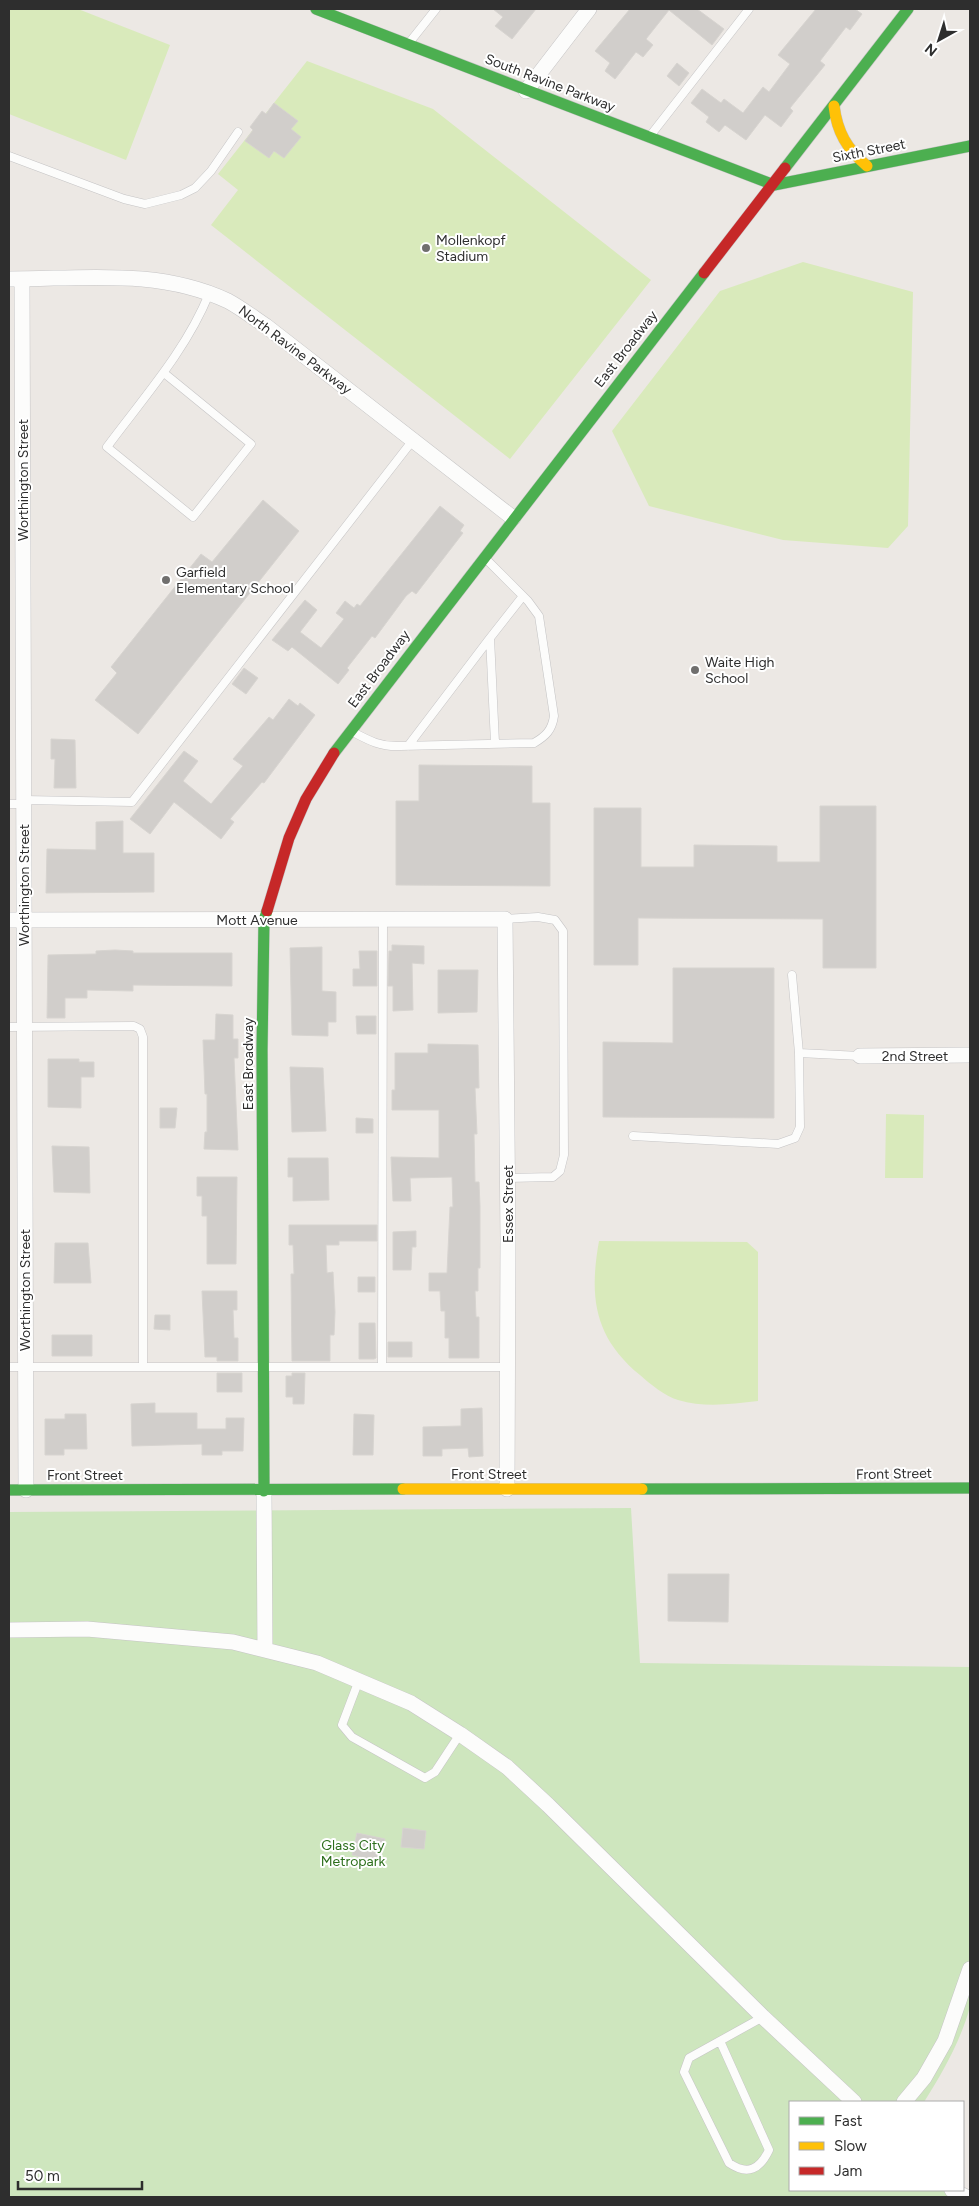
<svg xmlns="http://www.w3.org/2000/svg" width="979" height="2206" font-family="Figtree,sans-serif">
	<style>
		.green { fill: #cee6be }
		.pitch { fill: #d9eabb }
		.building { fill: #d1cecb; stroke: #d7d4d0 }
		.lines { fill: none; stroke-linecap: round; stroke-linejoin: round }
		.lane-casing { stroke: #c5c4c5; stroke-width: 9 }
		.street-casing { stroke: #c5c4c5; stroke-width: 16 }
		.fast-casing { stroke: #c5c4c5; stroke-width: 12 }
		.slow-casing { stroke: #c5c4c5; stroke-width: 12 }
		.jam-casing { stroke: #c5c4c5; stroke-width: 12 }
		.lane { stroke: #fcfcfb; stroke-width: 8 }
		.street { stroke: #fcfcfb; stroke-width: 15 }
		.fast { stroke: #4caf50; stroke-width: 11 }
		.slow { stroke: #ffc107; stroke-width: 11 }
		.jam { stroke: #c62828; stroke-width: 11 }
		.poi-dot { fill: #706f6e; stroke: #fff; stroke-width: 2 }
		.labels { text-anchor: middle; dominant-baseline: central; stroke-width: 4; stroke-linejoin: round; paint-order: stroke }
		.street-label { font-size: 14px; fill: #2e2e2e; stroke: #fff }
		.poi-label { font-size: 14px; fill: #2e2e2e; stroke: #fff; text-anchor: start }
		.park-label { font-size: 14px; fill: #2c6e1b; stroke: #fff }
	</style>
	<rect width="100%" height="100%" fill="#ece8e4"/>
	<path class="green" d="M631 1508 640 1663 970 1667V2007C960 2042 943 2072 924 2102H790V2190H963V2187L970 2191V2197H9V1512Z"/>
	<path class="pitch" d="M9 9H78L170 45 126 160 9 114Z
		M307 61 433 109 651 280 510 459 211 225 238 190 218 174Z
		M803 262 913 292 908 526 888 548 783 540 649 506 612 431 720 291Z
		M886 1114 924 1115 923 1178H885Z
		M599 1241 747 1242 758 1252V1401C731 1404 705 1408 678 1400 665 1396 650 1384 640 1375 594 1337 589 1297 599 1241Z"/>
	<path class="building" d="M493 9H536L512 39 495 26 503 17Z
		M630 9H697L724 29 712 45 669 10 646 39 653 45 643 57 636 52 615 79 605 71 610 63 595 51Z
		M816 9H855L862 14 850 30 846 27 820 61 825 65 790 108 793 111 781 127 765 115 746 140 725 125 719 132 706 122 709 117 691 103 702 89 721 103 724 99 743 113 763 87 769 92 790 64 778 55Z
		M677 63 689 73 679 86 667 76Z
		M274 103 298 121 291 129 301 137 284 158 274 151 269 158 245 141 253 130 250 127 262 111 266 114Z
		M263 500 299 531 138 734 95 700 117 673 111 667 201 554 212 562Z
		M440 506 464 525 460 531 463 533 416 594 412 591 406 596 375 638 372 636 347 668 349 670 338 684 292 647 288 651 272 640 305 600 317 610 300 632 321 648 344 619 336 613 345 601 354 608 357 604 360 606Z
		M244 668 258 678 246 694 232 684Z
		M289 699 298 706 300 703 315 715 264 783 262 782 230 819 234 822 221 839 174 802 150 834 130 819 184 751 198 761 183 781 211 804 243 766 233 759 269 717 273 720Z
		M51 739 75 740 76 788H54L55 759H51Z
		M419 765 532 766V803H550V886L396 885V801H419Z
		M820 806H876V968H823V919L638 918V965H594V808H641V867H694V845L777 846V862H820Z
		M123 821V853H154V892L46 893 47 849 96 850V822Z
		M392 945 424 946V964L412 963 413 1010 393 1011V986H388L389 951H392Z
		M322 947V991L336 992V1022H328V1036L292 1035 290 948Z
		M115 950 133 951V953H232V986L133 985V991L87 990V998H65V1018H47L48 955 96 954V951Z
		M359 951H377V986H353V969H360Z
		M673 968H774V1118L603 1117V1042L673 1043Z
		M438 970H478L477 1012 438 1013Z
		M216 1014 233 1015V1039H238V1058H234L238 1150 204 1149 205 1132H207V1094H205L203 1040H215Z
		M356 1016H376V1034H357Z
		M428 1044 478 1045 479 1088H475L477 1134H474L475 1182H479L480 1207V1268H478V1291H475L476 1317H479V1358H449V1338H445V1311H441L440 1291H429V1273H447L450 1207H453L452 1177 410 1178 411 1201H393L391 1157 439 1158V1110H392V1090H395V1053H428Z
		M48 1059H79V1062H94V1077H81V1108L48 1107Z
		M290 1067 323 1068 326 1131 292 1132Z
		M160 1108H177L175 1128H160Z
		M356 1118 373 1119V1133H356Z
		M52 1146 89 1147 90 1193 54 1192Z
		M288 1158H328L329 1200 293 1201V1177H288Z
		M197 1177H237L236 1264H207V1216H202V1196H197Z
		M289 1225H377V1241H339V1245H326L327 1273 333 1272 335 1312 334 1335H330V1361H292L291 1274H294L293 1245H289Z
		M416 1231V1247H412L411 1270H393V1232Z
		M55 1243H88L91 1283H54Z
		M358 1277H375V1292H358Z
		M202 1291H237V1310H233L234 1338H238V1361H217V1357H205Z
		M155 1315H170V1330L154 1329Z
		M359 1323H375L376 1358 374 1359H359Z
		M52 1335H92V1356H52Z
		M388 1342H412V1357H388Z
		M217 1373H242V1392H217Z
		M292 1373H305L304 1404H293V1397H286V1376H292Z
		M155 1403V1413H197V1429H226V1418H244L243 1451H222V1455H202V1444L132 1446 131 1404Z
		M482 1408 483 1456 469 1457 468 1448 442 1449V1456H423V1427L461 1426V1409Z
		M65 1414H86L87 1449H64V1455H45V1419H65Z
		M354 1414 374 1415 373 1455H353Z
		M668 1574H729L728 1622 668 1621Z
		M403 1828 426 1831 424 1849 401 1847Z
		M357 1833 385 1839 380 1861 352 1855Z"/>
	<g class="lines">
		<defs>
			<path id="lane" d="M409 43 436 9
				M650 136 749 9
				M9 156 124 199 145 204 181 195 195 188 211 171 238 132
				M164 373 251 444 193 517 107 447C144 397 185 352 209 294
				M351 731C368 740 380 747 400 746L534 743C546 736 552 730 554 716L539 616 528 601 485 558
				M495 743 490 638 523 596
				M408 746 490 638
				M24 800 132 802 413 440
				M9 804H24
				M505 919 538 917 555 920 563 931 564 1155 560 1171 553 1177 508 1178
				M792 975 799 1053
				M9 1027 134 1026 140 1029 143 1037V1367
				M633 1136 778 1144 795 1138 800 1127 799 1053 860 1056
				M9 1367H508
				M382 1367 383 920
				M359 1680 342 1725 352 1737 425 1778 435 1772 460 1734
				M720 2041 769 2150C760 2169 748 2176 729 2163L684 2072 689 2058 763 2017"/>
			<path id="street" d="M526 91 589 9
				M9 279C83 279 158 268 228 301 241 308 254 318 266 326L513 518
				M22 279 26 1490
				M9 920 505 919 508 1239 507 1489
				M860 1056 970 1055
				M264 1491 265 1650
				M9 1630 87 1629 233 1642 317 1663 411 1703 460 1734 507 1767 548 1805 763 2017 854 2102
				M904 2102 924 2078 945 2041 970 1969
				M952 2190 966 2197"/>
			<path id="fast" d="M316 9 774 185
				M785 168 908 9
				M774 185 970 146
				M334 753 704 273
				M642 1489 970 1488
				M9 1490 403 1489
				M264 1491 262 1050 264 920 267 911"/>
			<path id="slow" d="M834 106C837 132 847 149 867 166
				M403 1489H642"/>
			<path id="jam" d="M704 273 785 168
				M267 911 289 838 306 799 334 753"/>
		</defs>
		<use href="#lane" class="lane-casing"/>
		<use href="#street" class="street-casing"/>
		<use href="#fast" class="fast-casing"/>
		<use href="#slow" class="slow-casing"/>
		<use href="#jam" class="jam-casing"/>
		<use href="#lane" class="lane"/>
		<use href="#street" class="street"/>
		<use href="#fast" class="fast"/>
		<use href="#slow" class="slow"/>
		<use href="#jam" class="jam"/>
	</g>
	<g class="poi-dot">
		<circle cx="426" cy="248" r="5"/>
		<circle cx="166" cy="580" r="5"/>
		<circle cx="695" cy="670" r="5"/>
	</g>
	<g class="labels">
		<g class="street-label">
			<text transform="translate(550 83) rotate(21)">South Ravine Parkway</text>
			<text transform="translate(869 151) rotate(-11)">Sixth Street</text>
			<text transform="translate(626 349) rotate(-52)">East Broadway</text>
			<text transform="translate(295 350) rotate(37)">North Ravine Parkway</text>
			<text transform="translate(23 480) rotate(-90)">Worthington Street</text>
			<text transform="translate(379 669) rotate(-53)">East Broadway</text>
			<text transform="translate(24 885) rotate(-90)">Worthington Street</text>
			<text x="257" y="920">Mott Avenue</text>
			<text x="915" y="1056">2nd Street</text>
			<text transform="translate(248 1064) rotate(-90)">East Broadway</text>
			<text transform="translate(508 1204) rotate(-90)">Essex Street</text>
			<text transform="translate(25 1290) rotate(-90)">Worthington Street</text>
			<text x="489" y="1474">Front Street</text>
			<text transform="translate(894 1474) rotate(-1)">Front Street</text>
			<text x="85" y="1475">Front Street</text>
		</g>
		<g class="poi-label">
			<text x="436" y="240">Mollenkopf<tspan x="436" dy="16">Stadium</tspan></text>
			<text x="176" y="572">Garfield<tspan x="176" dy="16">Elementary School</tspan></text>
			<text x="705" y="662">Waite High<tspan x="705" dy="16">School</tspan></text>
		</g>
		<g class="park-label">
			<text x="353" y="1845">Glass City<tspan x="353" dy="16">Metropark</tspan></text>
		</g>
	</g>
	<rect width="979" height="2206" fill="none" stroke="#2e2e2e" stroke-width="20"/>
	<rect x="789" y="2101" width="175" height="90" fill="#ffffff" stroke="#ababab"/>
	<rect x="799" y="2117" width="25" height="8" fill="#4caf50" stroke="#ababab"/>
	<text x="834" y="2126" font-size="15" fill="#2e2e2e">Fast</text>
	<rect x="799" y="2142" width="25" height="8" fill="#ffc107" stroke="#ababab"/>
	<text x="834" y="2151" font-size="15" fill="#2e2e2e">Slow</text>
	<rect x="799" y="2167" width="25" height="8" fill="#c62828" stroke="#ababab"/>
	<text x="834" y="2176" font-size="15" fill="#2e2e2e">Jam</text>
	<g transform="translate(939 40) rotate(219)" stroke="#ffffff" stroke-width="4" paint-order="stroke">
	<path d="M0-4L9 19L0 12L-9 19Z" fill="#2e2e2e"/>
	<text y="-8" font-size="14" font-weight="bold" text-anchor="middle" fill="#2e2e2e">N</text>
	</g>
	<path d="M18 2181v8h124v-8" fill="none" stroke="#2e2e2e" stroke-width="2.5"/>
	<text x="25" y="2181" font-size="15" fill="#2e2e2e" stroke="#ffffff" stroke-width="4" paint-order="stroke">50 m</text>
</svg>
